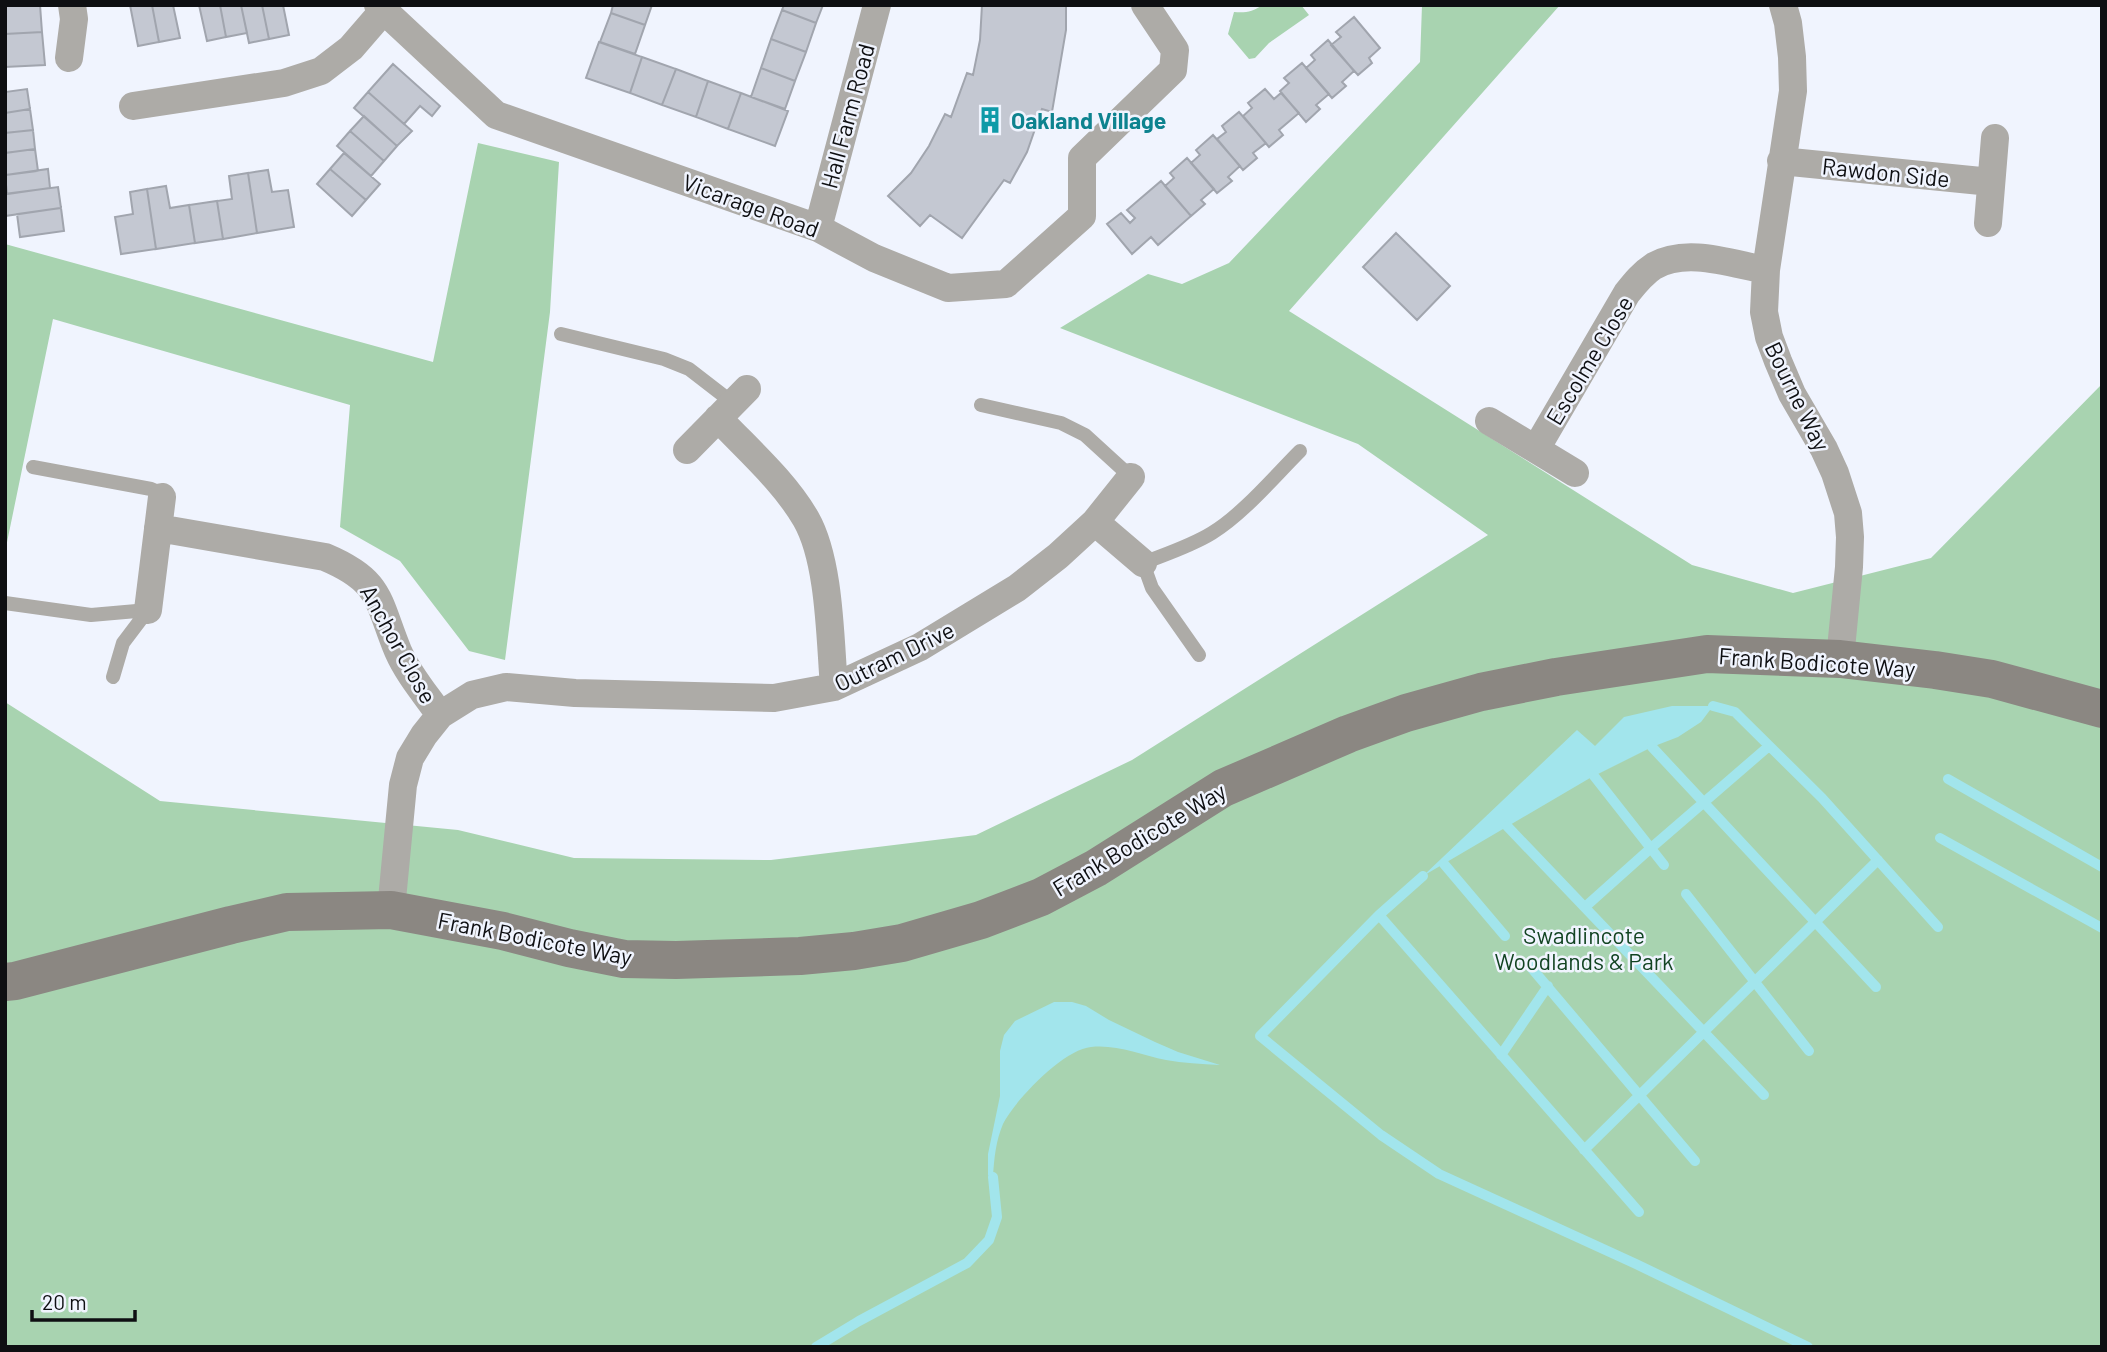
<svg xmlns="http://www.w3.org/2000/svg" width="2107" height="1352" font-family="Barlow,sans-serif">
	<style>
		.green { fill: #a8d3b0 }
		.water { fill: #a2e5ec }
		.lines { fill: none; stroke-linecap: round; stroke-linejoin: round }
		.stream { stroke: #a2e5ec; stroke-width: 10 }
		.building { fill: #c4c8d2; stroke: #a1a5ae; stroke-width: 2 }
		.lane { stroke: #adaba7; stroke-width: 14 }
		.street { stroke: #adaba7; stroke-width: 28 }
		.secondary { stroke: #8b8782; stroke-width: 38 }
		.labels { text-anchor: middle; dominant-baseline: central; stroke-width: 5; stroke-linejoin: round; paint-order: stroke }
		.street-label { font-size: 23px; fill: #0e0f12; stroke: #f0f4fe }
		.culture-label { font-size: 23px; font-weight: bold; fill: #0d838f; stroke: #f0f4fe; text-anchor: start }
		.park-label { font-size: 23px; fill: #124422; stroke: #f0f4fe }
	</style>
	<rect width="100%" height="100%" fill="#f0f4fe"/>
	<path class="green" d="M1262 5H1301L1309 15 1269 43 1255 58 1249 59 1228 34 1234 12C1245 13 1253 12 1262 5Z
		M1422 5H1560L1289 311 1692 565 1793 593 1931 558 2102 384V1347H5V702L160 801 458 830 574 858 771 860 976 835 1132 760 1488 535 1358 444 1060 328 1148 274 1182 284 1229 263 1420 62Z
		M478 143 559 162 550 312 505 660 469 651 400 561 340 527 350 405 53 319 5 552V244L433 362Z"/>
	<path class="water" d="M1672 706H1713L1701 722 1678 737 1652 747 1590 778 1423 876 1577 730 1595 746 1624 717Z
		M1054 1002H1072L1086 1006 1109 1020 1155 1042 1178 1052 1220 1065C1201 1064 1183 1063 1166 1060 1141 1055 1116 1044 1091 1047 1064 1049 1015 1100 1003 1124 996 1140 994 1159 993 1177L988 1175V1154L1000 1096V1051L1004 1035 1015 1021Z"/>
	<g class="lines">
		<path class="stream" d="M1713 706 1735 712 1822 798 1938 927
			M1652 747 1876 987
			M1594 776 1664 865
			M1948 779 2102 867
			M1507 826 1764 1095
			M1940 838 2102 928
			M1444 864 1505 936
			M1423 876 1379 915 1260 1036 1381 1135 1439 1174 1636 1264 1808 1347
			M1686 894 1809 1051
			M1585 907 1651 848 1769 746
			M1379 915 1639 1212
			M1529 965 1695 1161
			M1501 1055 1548 986
			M1584 1150 1878 860
			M816 1347 859 1321 967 1263 989 1240 997 1217 993 1177"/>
	</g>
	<path class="building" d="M5 5H40L42 32 5 34Z
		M130 5H152L159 42 138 46Z
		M152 5H173L180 38 159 42Z
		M199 5H220L226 37 207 41Z
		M220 5H241L247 33 226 37Z
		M241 5H262L269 39 249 43Z
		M262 5H283L289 35 269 39Z
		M613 5H652L645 25 611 13Z
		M784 5H823L816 23 782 10Z
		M982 5H1066V30L1052 112 1042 109 1027 152 1010 183 1004 180 962 238 930 215 920 226 888 196 911 173 929 146 945 114 951 117 967 73 973 75 980 40Z
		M782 10 816 23 806 52 771 39Z
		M611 13 645 25 635 54 600 42Z
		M1354 17 1380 48 1369 58 1372 63 1358 75 1331 45 1341 37 1336 32Z
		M42 32 45 65 5 67V34Z
		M771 39 806 52 795 81 761 68Z
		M1328 40 1354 71 1342 82 1346 86 1332 98 1306 68 1315 60 1311 55Z
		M599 42 642 57 630 93 586 78Z
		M642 57 676 69 662 105 630 93Z
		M1302 63 1329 94 1316 105 1320 109 1306 122 1280 91 1289 83 1284 78Z
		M393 64 440 106 432 116 420 106 404 124 368 92Z
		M761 68 795 81 785 109 751 97Z
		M676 69 708 81 696 117 662 105Z
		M708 81 741 93 728 129 696 117Z
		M27 89 30 109 5 113V92Z
		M1265 89 1274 99 1281 93 1299 113 1279 130 1283 135 1269 147 1243 116 1252 108 1248 103Z
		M368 92 412 131 397 146 354 108Z
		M741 93 788 111 775 146 728 129Z
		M30 109 33 130 5 133V113Z
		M1239 112 1266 143 1253 153 1257 158 1243 170 1217 139 1226 132 1222 126Z
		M364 116 397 146 384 161 350 131Z
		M33 130 35 149 5 153V133Z
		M350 131 384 161 371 176 337 146Z
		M1213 135 1240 166 1228 177 1232 181 1217 193 1191 163 1200 155 1196 150Z
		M35 149 38 171 5 175V153Z
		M344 153 380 184 366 200 330 169Z
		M1187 158 1214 189 1201 200 1205 204 1191 216 1165 186 1174 178 1170 173Z
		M48 169 50 188 7 194 5 175Z
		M330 169 366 200 352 216 317 184Z
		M268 170 272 192 288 190 294 227 257 233 248 173Z
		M248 173 257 233 223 239 217 201 232 199 229 176Z
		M1161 181 1191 216 1158 245 1151 237 1132 254 1107 224 1121 213 1130 223 1135 218 1127 210Z
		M166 186 170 208 189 205 195 243 156 249 147 189Z
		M58 187 61 208 5 216V194Z
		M147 189 156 249 121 254 115 217 133 214 130 192Z
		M217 201 223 239 195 243 189 205Z
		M61 208 64 231 20 237 17 214Z
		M1396 233 1450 286 1417 320 1363 267Z"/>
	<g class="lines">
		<path class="lane" d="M561 334 664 359 689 369 733 403
			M981 405 1061 423 1085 435 1131 477
			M33 467 151 489 158 492 162 497
			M5 603 91 615 148 610
			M1199 655 1152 588 1143 563C1166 554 1191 546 1212 533 1243 514 1274 477 1300 451
			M113 677 123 643 148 610"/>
		<path class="street" d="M378 5 496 115 818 228 874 258 948 288 1006 284 1082 216V158L1173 70 1175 50 1145 5
			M1783 5 1788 23 1792 57 1793 91 1766 270 1764 312 1769 337 1778 361 1792 394 1824 449 1835 473 1848 513 1850 537 1849 567 1840 659
			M69 58 74 19 72 5
			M133 106 284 83 321 71 351 48 383 11
			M1781 161 1991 182
			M1988 223 1995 138
			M818 228 877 5
			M718 418C748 450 784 481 806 519 830 561 830 639 834 687
			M1489 421 1575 473
			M1536 449 1627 293C1635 283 1643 273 1654 266 1687 247 1732 264 1766 270
			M687 450 747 389
			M1095 522 1143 563
			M158 528 325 557C382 581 377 600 398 651 408 674 426 695 440 715L424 735 410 758 403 785 391 910
			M148 610 162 497
			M440 715 472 695 506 687 575 693 774 698 834 687 920 647 1017 588 1058 556 1095 522 1131 477"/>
		<path class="secondary" d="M5 982 15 981 231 925 287 912 391 910 503 931 569 948 624 959 676 960 800 956 854 951 902 943 981 920 1041 897 1096 868 1223 788 1348 734 1406 713 1481 692 1556 677 1707 654 1840 659 1935 670 1992 679 2102 709"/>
	</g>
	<defs>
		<symbol id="building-bare" viewBox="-9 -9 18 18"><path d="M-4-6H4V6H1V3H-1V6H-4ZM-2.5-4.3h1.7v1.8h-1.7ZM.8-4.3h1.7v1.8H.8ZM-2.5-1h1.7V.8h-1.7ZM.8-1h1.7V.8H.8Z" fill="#0f9aa8" stroke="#f0f4fe" stroke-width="2.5" paint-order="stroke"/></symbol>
	</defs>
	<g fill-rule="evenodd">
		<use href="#building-bare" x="971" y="101" width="38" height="38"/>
	</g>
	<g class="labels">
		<g class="street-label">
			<text transform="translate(847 116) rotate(-75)">Hall Farm Road</text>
			<text transform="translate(1886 172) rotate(6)">Rawdon Side</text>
			<text transform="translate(751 205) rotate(20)">Vicarage Road</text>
			<text transform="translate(1589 360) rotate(-59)">Escolme Close</text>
			<text transform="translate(1798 396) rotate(64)">Bourne Way</text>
			<text transform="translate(399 644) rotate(61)">Anchor Close</text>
			<text transform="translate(894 656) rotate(-26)">Outram Drive</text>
			<text transform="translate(1817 662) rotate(4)">Frank Bodicote Way</text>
			<text transform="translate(1139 839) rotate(-31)">Frank Bodicote Way</text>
			<text transform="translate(535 938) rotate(11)">Frank Bodicote Way</text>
		</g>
		<g class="culture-label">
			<text x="1011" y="120">Oakland Village</text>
		</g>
		<g class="park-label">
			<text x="1584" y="935">Swadlincote<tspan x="1584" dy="26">Woodlands &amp; Park</tspan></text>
		</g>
	</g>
	<rect width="2107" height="1352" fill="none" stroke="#0e0f12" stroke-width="14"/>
	<path d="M32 1310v10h103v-10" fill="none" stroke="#0e0f12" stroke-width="3.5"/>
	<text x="42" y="1310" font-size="21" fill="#0e0f12" stroke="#f0f4fe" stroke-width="5" paint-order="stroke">20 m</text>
</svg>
